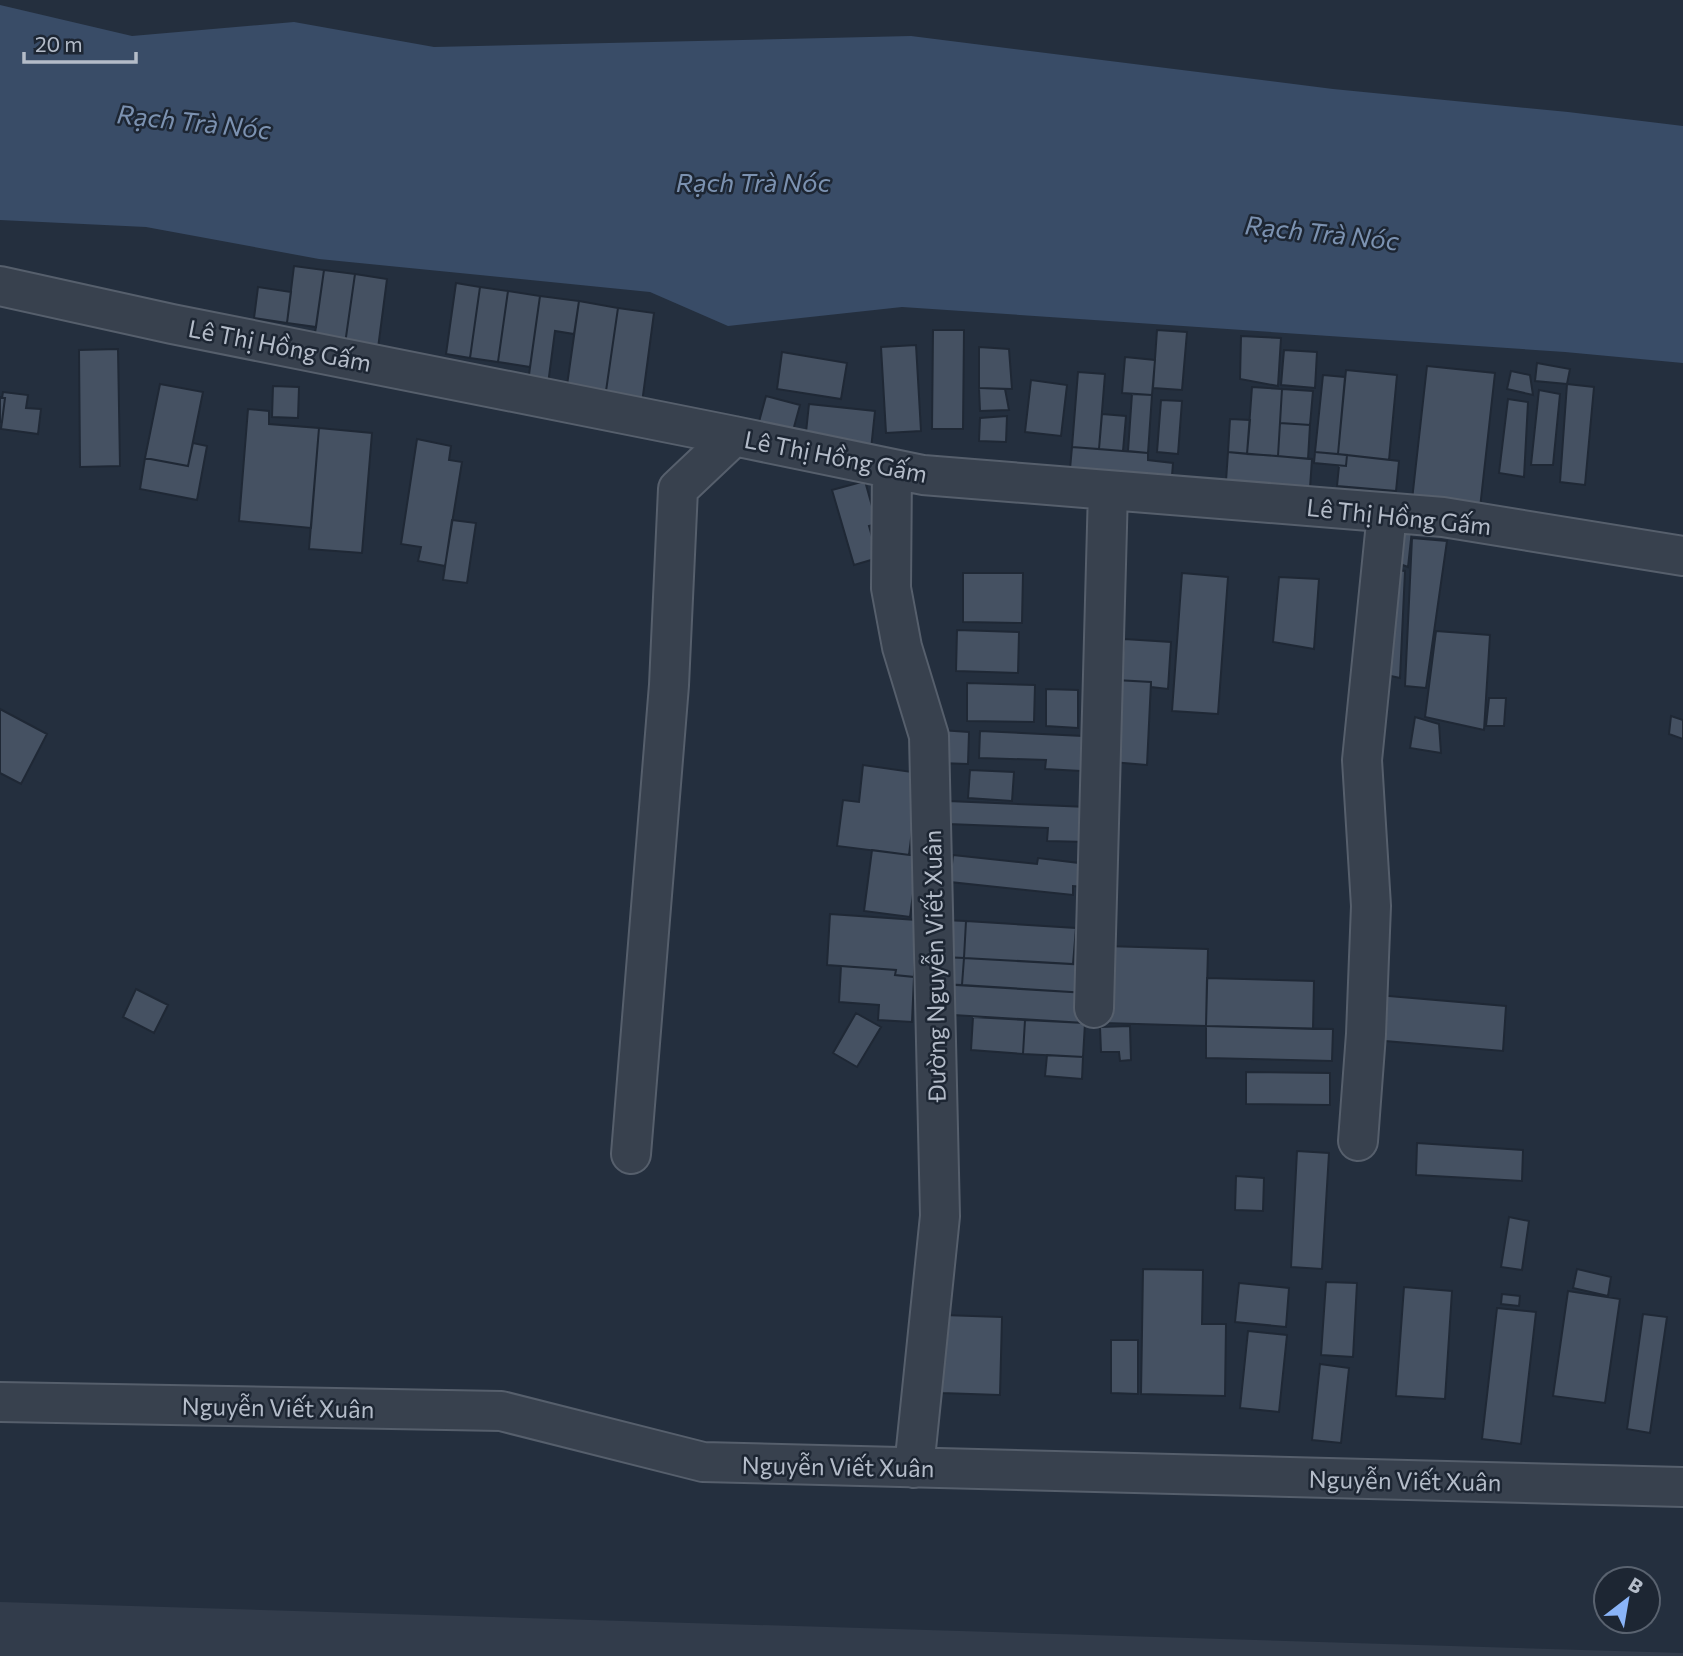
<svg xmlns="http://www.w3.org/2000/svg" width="1683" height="1656" font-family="Commissioner,sans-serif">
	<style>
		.airport { fill: #323c4b }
		.water { fill: #394c67 }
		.building { fill: #455162; stroke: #1f2835; stroke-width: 2 }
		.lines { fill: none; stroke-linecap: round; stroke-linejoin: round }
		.minor-casing { stroke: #565f6c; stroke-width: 42 }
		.minor { stroke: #38414e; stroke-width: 38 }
		.labels { text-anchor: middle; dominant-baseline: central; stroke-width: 5; stroke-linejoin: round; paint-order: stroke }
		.street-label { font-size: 24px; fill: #b4bcc9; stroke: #1d2633 }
		.water-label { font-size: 26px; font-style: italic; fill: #7c92b1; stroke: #1d2633 }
	</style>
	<rect width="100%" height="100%" fill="#242f3e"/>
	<path class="airport" d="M0 1602 1683 1653V1656H0Z"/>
	<path class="water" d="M0 5 132 36 294 22 434 47 911 36 1333 89 1568 112 1683 126V363L1565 352 902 307 728 326 650 292 319 259 146 227 0 220Z"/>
	<path class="building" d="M294 266 324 270 316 327 287 323Z
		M324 270 355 274 344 351 313 347Z
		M355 274 387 279 377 356 344 351Z
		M456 283 480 287 470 358 446 354Z
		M258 287 291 292 287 323 254 318Z
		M480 287 508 291 498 362 470 358Z
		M508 291 540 296 530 367 498 362Z
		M540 296 579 301 574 334 555 331 547 392 527 389Z
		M579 301 618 308 605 398 566 392Z
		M618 308 654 313 642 403 605 398Z
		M933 330H964L963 429H932Z
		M1157 330 1187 332 1182 390 1153 388Z
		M1241 336 1281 338 1278 386 1240 379Z
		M916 345 921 431 886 433 881 347Z
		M979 347 1009 349 1012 389 979 388Z
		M118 349 120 466 80 467 79 350Z
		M1284 350 1317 352 1315 388 1281 385Z
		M782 352 847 363 841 399 777 389Z
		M1125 357 1155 360 1152 395 1122 393Z
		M1537 363 1570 369 1567 384 1535 381Z
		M1427 366 1495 373 1480 508 1412 500Z
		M1346 370 1397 375 1389 460 1338 454Z
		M1511 371 1530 375 1533 395 1507 389Z
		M1078 372 1105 374 1099 449 1072 447Z
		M1323 375 1345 377 1338 454 1315 452Z
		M1031 380 1067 385 1061 436 1025 432Z
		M160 384 203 392 188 466 145 458Z
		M1567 384 1594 387 1585 485 1560 482Z
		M273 386 299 387 298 418 272 417Z
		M1252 387 1282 389 1278 456 1247 454Z
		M979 388 1005 389 1009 410 980 411Z
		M1282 389 1313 391 1310 425 1280 423Z
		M1539 390 1560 394 1553 465H1531Z
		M3 392 28 395 26 408 41 409 38 434 1 429 5 398H2Z
		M1132 394 1152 395 1148 453 1128 451Z
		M766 396 800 405 791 438 757 429Z
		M0 397 5 398 2 422H0Z
		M1508 399 1528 402 1524 477 1499 473Z
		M1161 400 1182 401 1178 454 1157 452Z
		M809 404 875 411 871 449 805 442Z
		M248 409 269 411V424L319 428 311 528 239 521Z
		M1102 414 1126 416 1123 451 1099 449Z
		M1007 416 1006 442 979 441 980 418Z
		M1230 419 1250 420 1247 454 1228 452Z
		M1280 423 1310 425 1308 459 1278 456Z
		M319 428 372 433 362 553 309 549Z
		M417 439 451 446 449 460 462 462 445 566 418 561 421 547 401 544Z
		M193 443 207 446 197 500 140 489 145 458 188 466Z
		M1072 447 1148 453V460L1173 463 1172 476 1070 469Z
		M1228 452 1312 459 1310 488 1226 481Z
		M1315 452 1347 455 1346 466 1314 463Z
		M1347 455 1399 461 1396 491 1337 486 1339 466H1346Z
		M865 481 877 524 869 526 878 558 854 565 832 490Z
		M452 520 476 523 467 583 443 580Z
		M1390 528 1412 530 1408 567 1389 560Z
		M1412 538 1447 541 1426 688 1405 686Z
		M1386 569 1405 571 1400 678 1377 673Z
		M963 573H1023L1022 623 963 622Z
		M1182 573 1228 577 1218 714 1172 711Z
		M1279 577 1319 579 1314 649 1273 642Z
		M957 630 1019 632 1018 673 956 671Z
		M1436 631 1490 635 1484 730 1425 717Z
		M1124 639 1171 642 1168 689 1151 687V682L1116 680 1118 652 1123 653Z
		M1116 680 1151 682 1147 765 1112 762Z
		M967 683 1035 685 1034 722 967 721Z
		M1046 689 1078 690V728L1046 726Z
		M1489 698H1506L1504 726H1486Z
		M0 709 47 734 21 784 0 773Z
		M1671 716 1683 720V739L1669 734Z
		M1415 717 1439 724 1441 753 1410 748Z
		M940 730 969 732 968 764 939 763Z
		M980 731 1083 736 1081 771 1045 769 1046 760 979 758Z
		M863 765 919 773 909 855 837 846 843 800 859 802Z
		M970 770 1014 772 1012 801 968 798Z
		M948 801 1088 807 1087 842 1047 841 1048 828 948 824Z
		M872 850 918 856 910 917 864 911Z
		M953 855 1037 864 1038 858 1087 864 1085 887 1073 886V895L950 882Z
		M830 914 917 920 914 977 895 975 896 970 827 965Z
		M943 920 966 921 964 958 941 957Z
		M966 921 1076 928 1073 964 964 958Z
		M1105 946 1208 949 1206 1026 1103 1023Z
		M941 957 964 958 962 985 939 984Z
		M964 958 1088 965 1087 993 962 985Z
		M841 966 896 970 895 975 914 977 912 1022 878 1020 879 1005 839 1002Z
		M1207 978 1314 981 1313 1029 1206 1026Z
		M939 984 1087 993 1085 1023 937 1014Z
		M136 989 168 1005 154 1033 123 1017Z
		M1377 995 1506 1006 1503 1051 1373 1040Z
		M856 1013 881 1027 857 1067 833 1053Z
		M973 1017 1025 1020 1023 1054 971 1050Z
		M1025 1020 1085 1023 1083 1057 1023 1054Z
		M1130 1026 1131 1060 1120 1061 1119 1052H1101L1100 1027Z
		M1206 1026 1333 1029 1332 1061 1206 1058Z
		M1047 1055 1083 1057 1082 1079 1045 1076Z
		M1246 1072 1330 1073V1105L1246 1104Z
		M1417 1143 1523 1150 1522 1181 1416 1175Z
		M1297 1151 1329 1153 1322 1269 1291 1267Z
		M1236 1176 1264 1178 1263 1211 1235 1210Z
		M1509 1217 1529 1221 1522 1270 1501 1267Z
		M1143 1269 1203 1270 1202 1324H1226L1225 1396 1141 1394Z
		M1577 1269 1611 1277 1608 1296 1573 1288Z
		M1326 1282 1357 1283 1353 1357 1321 1355Z
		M1239 1283 1289 1288 1286 1327 1235 1322Z
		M1404 1287 1452 1291 1445 1399 1396 1396Z
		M1568 1291 1620 1299 1605 1403 1553 1396Z
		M1502 1294 1520 1296 1519 1306 1501 1304Z
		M1497 1308 1536 1312 1521 1444 1482 1439Z
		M1643 1314 1667 1317 1650 1433 1627 1429Z
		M943 1315 1002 1317 1000 1395 941 1393Z
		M1248 1331 1287 1335 1279 1412 1240 1408Z
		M1111 1340H1138V1394L1111 1393Z
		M1320 1364 1349 1368 1341 1443 1312 1440Z"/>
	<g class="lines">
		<defs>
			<path id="minor" d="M0 286 172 324 734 436 923 475 1443 517 1683 556
				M892 469 891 588 902 647 929 736 940 1216 914 1468
				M1094 1008 1108 490
				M1358 1141 1366 1034 1371 906 1362 760 1387 513
				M631 1154 669 685 678 489 734 436
				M0 1402 501 1411 703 1462 1683 1487"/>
		</defs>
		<use href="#minor" class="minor-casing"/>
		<use href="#minor" class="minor"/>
	</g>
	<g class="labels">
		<g class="street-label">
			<text transform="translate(280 345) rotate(11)">Lê Thị Hồng Gấm</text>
			<text transform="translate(836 456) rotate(11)">Lê Thị Hồng Gấm</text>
			<text transform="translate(1399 516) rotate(6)">Lê Thị Hồng Gấm</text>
			<text transform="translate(934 966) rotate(-91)">Đường Nguyễn Viết Xuân</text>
			<text transform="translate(278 1407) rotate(1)">Nguyễn Viết Xuân</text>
			<text transform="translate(838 1466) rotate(1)">Nguyễn Viết Xuân</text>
			<text transform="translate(1405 1480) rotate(1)">Nguyễn Viết Xuân</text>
		</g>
		<g class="water-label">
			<text transform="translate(194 121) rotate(6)">Rạch Trà Nóc</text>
			<text x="753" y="181">Rạch Trà Nóc</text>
			<text transform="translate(1322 232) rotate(6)">Rạch Trà Nóc</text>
		</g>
	</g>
	<g transform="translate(1627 1600) rotate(31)"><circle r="33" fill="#1d2633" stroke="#59626f" stroke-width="2"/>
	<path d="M0-5L12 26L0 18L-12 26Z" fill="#8ab4f8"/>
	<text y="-10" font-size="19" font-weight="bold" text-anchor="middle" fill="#b4bcc9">B</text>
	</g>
	<path d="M24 52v10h112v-10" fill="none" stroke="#b4bcc9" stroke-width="3.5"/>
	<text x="35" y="52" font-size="21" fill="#b4bcc9" stroke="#1d2633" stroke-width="5" paint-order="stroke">20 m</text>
</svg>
